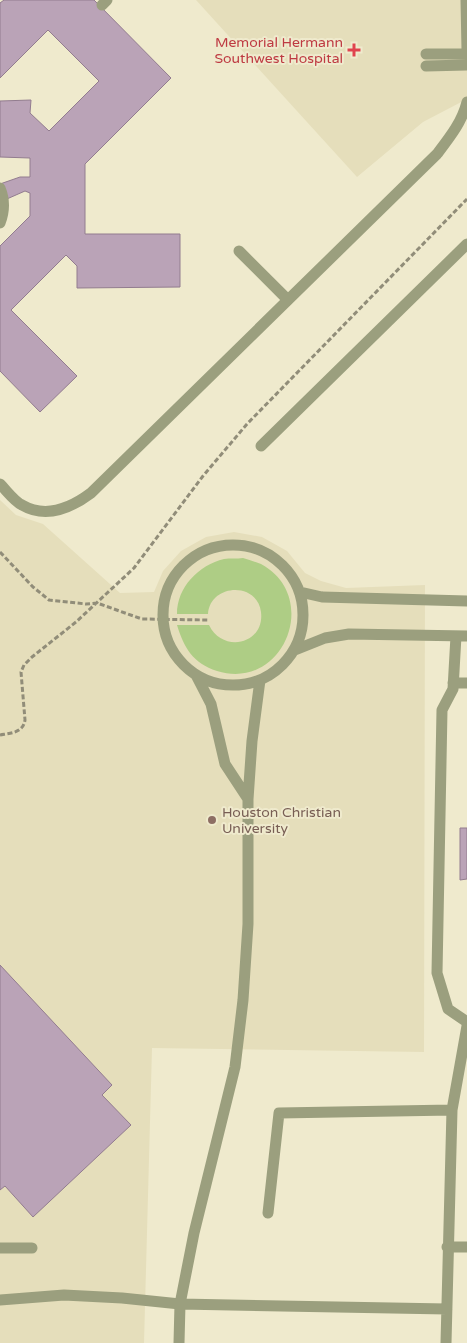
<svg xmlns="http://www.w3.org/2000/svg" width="467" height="1343" font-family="'Varela Round',sans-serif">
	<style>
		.built { fill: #e5debb }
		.green { fill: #aecd85 }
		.building { fill: #baa3b7; stroke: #927c8f }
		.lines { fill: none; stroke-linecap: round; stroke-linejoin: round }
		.path { stroke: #918d79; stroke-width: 3; stroke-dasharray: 5 2.5; stroke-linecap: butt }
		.lane { stroke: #9b9f7e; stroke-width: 11 }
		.health-dot { fill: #e0444e; stroke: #efeacd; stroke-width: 2 }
		.education-dot { fill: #8d6e63; stroke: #efeacd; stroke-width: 2 }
		.labels { text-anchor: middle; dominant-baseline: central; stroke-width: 4; stroke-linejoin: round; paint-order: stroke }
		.health-label { font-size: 14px; fill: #be3a42; stroke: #efeacd; text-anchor: end }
		.education-label { font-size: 14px; fill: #785e54; stroke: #efeacd; text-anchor: start }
	</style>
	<rect width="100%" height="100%" fill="#efeacd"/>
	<path class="built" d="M196 0H467V99L423 122 357 177Z
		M0 500 16 515 43 524 120 593 154 592 163 571 181 551 206 537 234 532 262 537 287 551 305 573 321 581 346 588 425 585 424 1052 152 1048 144 1343H0Z"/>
	<path class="green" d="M243 558C249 560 256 562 261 564 322 597 283 692 217 671 193 663 184 648 177 625H209C223 654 265 644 261 612 257 581 210 584 208 614H177C177 587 199 565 224 559 230 558 237 559 243 558Z"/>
	<path class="building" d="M4 0H94L171 78 85 164V234H180V287L77 288V266L66 255 11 310 77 376 40 412 0 371V246L30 216V193L25 191 0 202V184L20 177H30V158L0 157V101L31 100 30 113 49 131 99 81 48 30 0 78V3Z
		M460 828H467V879L460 880Z
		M0 965 112 1085 102 1095 131 1125 33 1217 5 1186 0 1190Z"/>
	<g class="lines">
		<path class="path" d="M0 552 33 587 49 600 86 604 97 603 142 619 208 620
			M0 735C11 733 23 733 25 720L21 672 24 665 32 657 76 622 134 568 203 476 247 424 467 199"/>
		<path class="lane" d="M466 0 467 50
			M102 5 107 0
			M426 54H467
			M426 66 467 65
			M0 188C5 200 5 210 0 223
			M239 251 288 300
			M261 446 467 244
			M0 484C7 491 14 501 22 505 46 519 71 508 91 493L437 154C450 137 462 122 467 102
			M163 615a70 70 0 1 1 140 0a70 70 0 1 1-140 0Z
			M300 592 322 597 467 601
			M456 636 453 689 442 710 437 973 448 1009 467 1022
			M295 650 325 638 349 634 467 636
			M196 675 211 704 225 764 248 799
			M453 683H467
			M268 1213 279 1113 452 1110
			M447 1247H467
			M0 1248H32
			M0 1300 64 1295 122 1298 180 1304 447 1309
			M179 1343 180 1304 194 1233 235 1067 243 1000 248 924V799L252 741 260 680
			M446 1343 452 1110 467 1026"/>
	</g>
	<path class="health-dot" d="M351.5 42.5h5v5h5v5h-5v5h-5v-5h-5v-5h5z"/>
	<circle class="education-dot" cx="212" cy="820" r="5"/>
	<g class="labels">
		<g class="health-label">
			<text x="343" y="42">Memorial Hermann<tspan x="343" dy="16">Southwest Hospital</tspan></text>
		</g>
		<g class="education-label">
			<text x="222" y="812">Houston Christian<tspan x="222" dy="16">University</tspan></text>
		</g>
	</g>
</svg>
